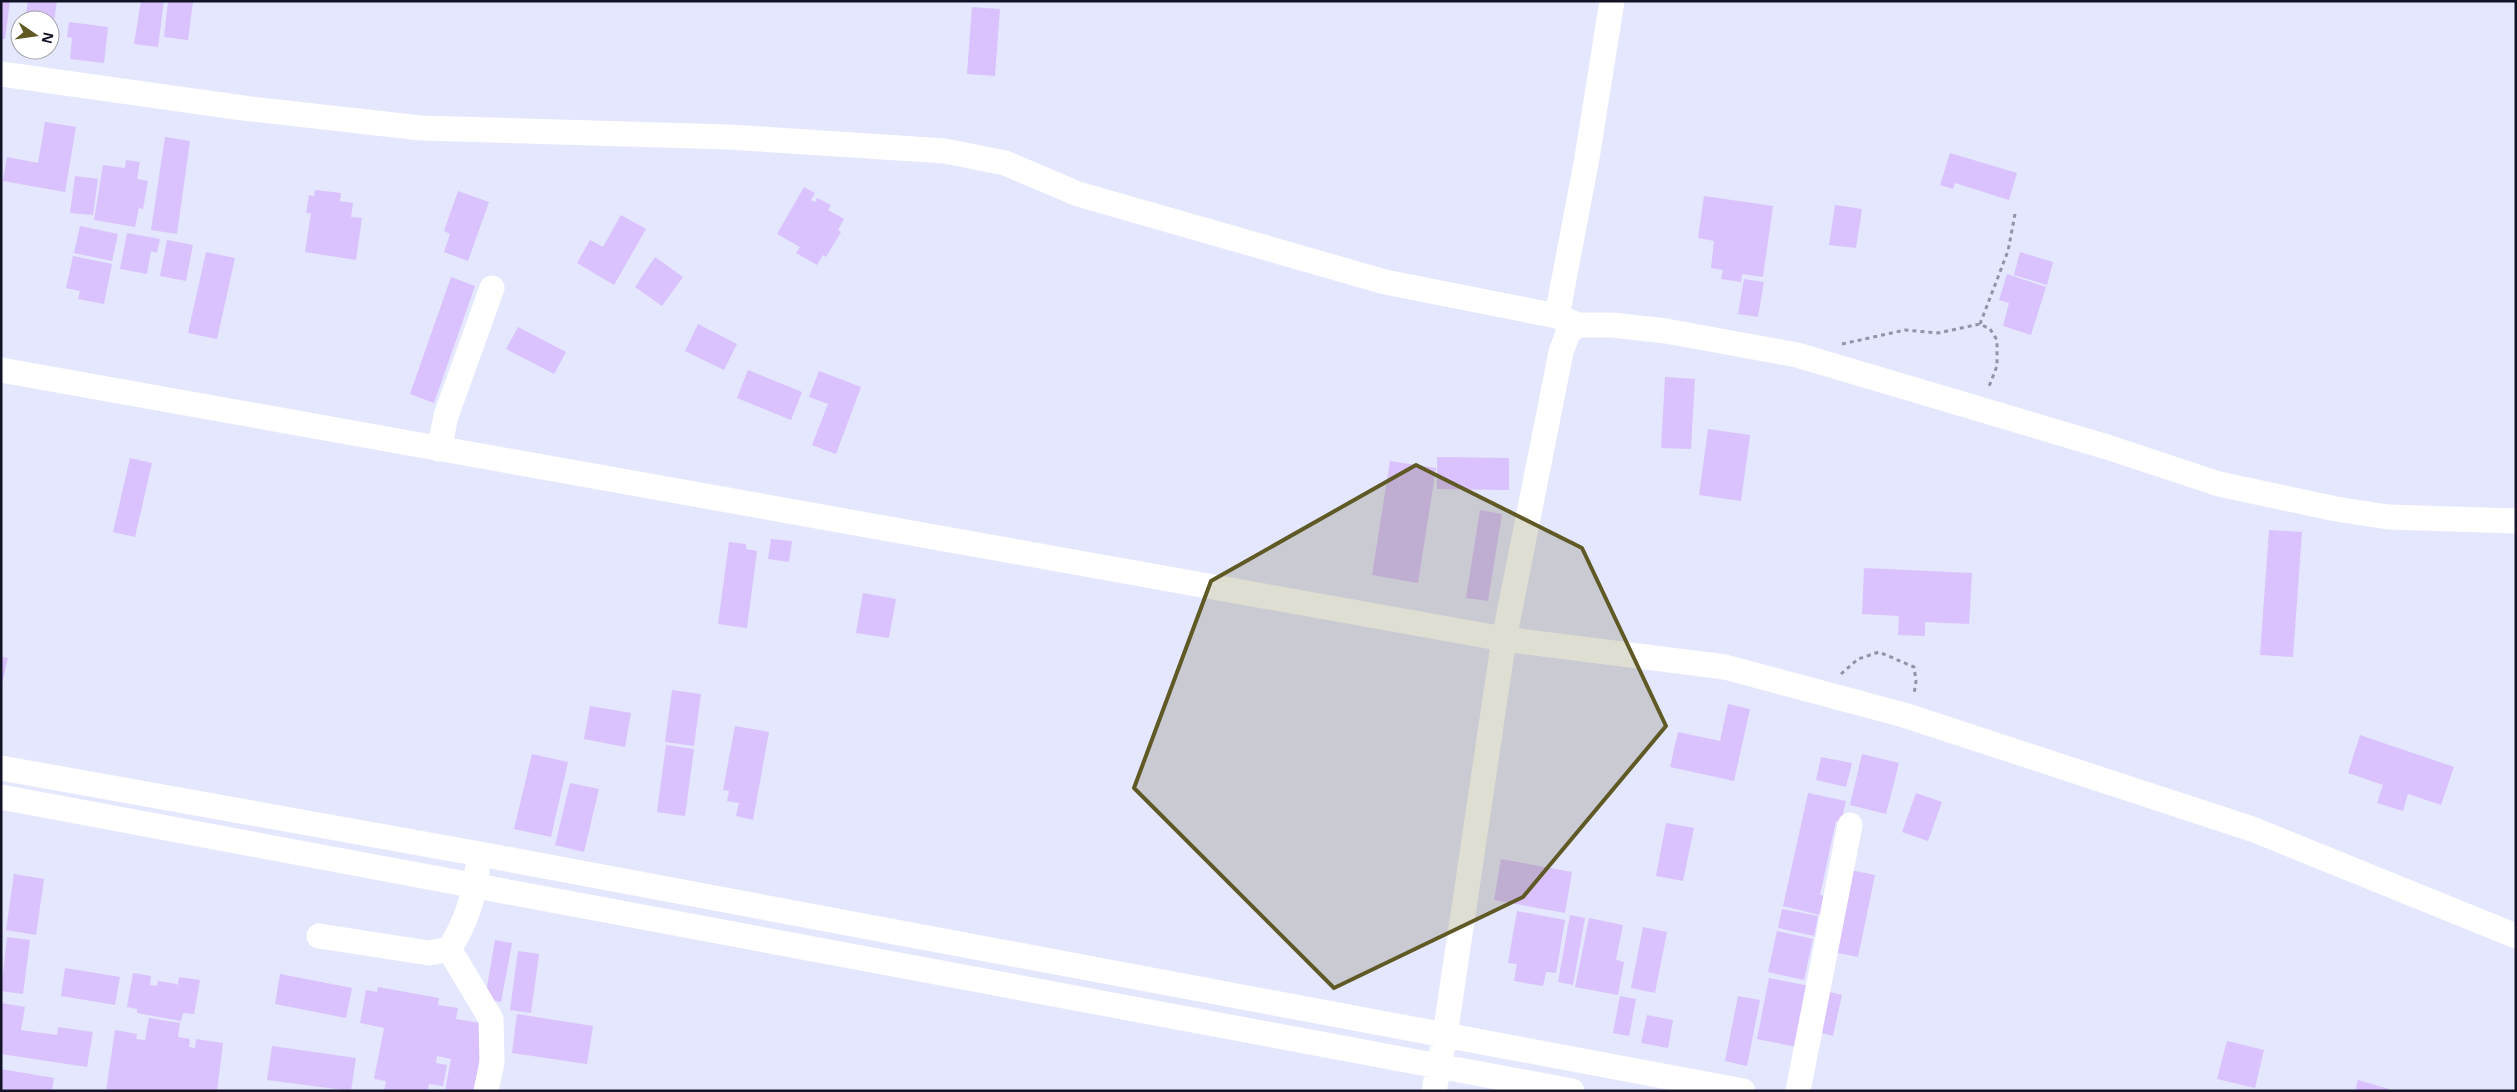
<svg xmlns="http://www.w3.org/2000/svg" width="2517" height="1092" font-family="'Noto Sans',sans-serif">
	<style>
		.building { fill: #d9c2fe }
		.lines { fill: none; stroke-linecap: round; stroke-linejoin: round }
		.path { stroke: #9293a9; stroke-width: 3; stroke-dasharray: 4 4; stroke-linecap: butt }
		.minor { stroke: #fff; stroke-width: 25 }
		.marked { fill: #5f5925; fill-opacity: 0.2; stroke: #5f5925; stroke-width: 4; stroke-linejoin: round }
	</style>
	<rect width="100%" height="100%" fill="#e5e7fe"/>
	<path class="building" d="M1 1H10L5 39H1Z
		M28 1H57L52 35 50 34V20H25Z
		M141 1H164L158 47 134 44Z
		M168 1H193L188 40 164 37Z
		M972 7 1000 9 995 76 967 74Z
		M69 22 108 27 104 63 70 59 72 38 67 37Z
		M45 122 76 127 65 192 3 181 7 157 38 163Z
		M165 137 190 141 177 234 151 230Z
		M1950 153 2017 173 2009 200 1955 183 1953 189 1940 185Z
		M126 160 140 162 137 179 148 181 143 209 139 208 135 227 94 220 103 165 125 168Z
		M75 176 98 179 93 215 70 213Z
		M804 187 815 193 811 200 815 202 817 198 831 205 828 210 844 219 838 230 841 232 826 257 823 255 817 265 796 253 800 247 777 234Z
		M315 190 341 193 340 201 353 203 351 217 362 218 356 260 305 252 311 213H306L309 195 314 196Z
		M458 191 489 202 468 261 444 252 450 234 444 231Z
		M1704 196 1773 206 1763 277 1742 274 1741 282 1721 279 1723 270 1711 268 1714 241 1698 238Z
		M1835 205 1862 209 1856 248 1829 245Z
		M621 215 646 229 614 285 577 263 590 240 603 247Z
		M80 226 118 234 112 261 74 253Z
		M127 233 160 239 157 253 151 251 147 274 120 269Z
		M167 240 193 245 186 281 160 276Z
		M206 252 235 258 217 339 188 333Z
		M2020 252 2053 262 2047 285 2014 275Z
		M73 256 112 264 104 304 78 299 80 291 66 288Z
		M655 257 683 277 662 306 635 287Z
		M2007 274 2046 287 2031 335 2003 326 2009 303 1999 300Z
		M451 277 475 286 434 403 410 394Z
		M1744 279 1764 282 1758 317 1738 314Z
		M698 324 737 344 724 370 685 351Z
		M518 327 566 352 554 374 506 349Z
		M748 370 802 392 791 420 737 398Z
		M819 371 861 387 836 454 812 445 828 404 809 397Z
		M1665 377 1695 379 1691 449 1661 448Z
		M1708 429 1750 435 1741 501 1699 495Z
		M1437 457 1509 458V490L1437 489Z
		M130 458 152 463 135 537 113 532Z
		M1390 461 1436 468 1418 583 1372 575Z
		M1480 510 1502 514 1488 601 1466 598Z
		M2269 530 2302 532 2293 657 2260 655Z
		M771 539 792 541 789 562 768 559Z
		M729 542 746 544V549L757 551 747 628 718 624Z
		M1864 568 1972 573 1969 624 1925 622V636L1898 635 1899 616 1862 614Z
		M863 593 896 599 889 638 856 633Z
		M1 657 8 658 2 684H1Z
		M672 690 701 694 694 746 665 742Z
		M1728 704 1750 709 1734 781 1670 767 1678 732 1720 741Z
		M590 706 631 713 625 747 584 739Z
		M735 726 769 732 753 820 736 816 739 803 727 801 729 791 723 790Z
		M2360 735 2454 767 2441 805 2408 794 2403 811 2377 803 2383 785 2348 773Z
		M666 745 694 749 685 816 657 812Z
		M532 754 568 762 551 837 514 829Z
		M1862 754 1899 763 1886 814 1850 805Z
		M1821 757 1852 763 1846 787 1816 780Z
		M570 783 599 789 584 852 555 845Z
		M1808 793 1846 801 1841 823 1836 821 1820 895 1825 896 1820 915 1783 906Z
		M1916 793 1942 802 1928 841 1902 832Z
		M1666 823 1694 828 1683 881 1656 876Z
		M1501 859 1572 872 1565 913 1494 900Z
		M1850 870 1875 875 1858 957 1833 952Z
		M14 874 44 879 36 935 6 930Z
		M1782 909 1818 916 1814 936 1778 928Z
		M1517 911 1565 920 1556 973 1546 972 1543 986 1514 981 1517 964 1508 963Z
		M1570 915 1585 918 1573 985 1558 982Z
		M1589 918 1623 925 1616 960 1624 962 1618 995 1575 987Z
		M1643 927 1667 932 1655 993 1631 988Z
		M1777 931 1813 939 1804 980 1768 972Z
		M7 937 30 940 23 994 1 991Z
		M495 940 512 943 501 1002 485 999Z
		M518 951 539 954 531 1013 510 1010Z
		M65 968 120 977 115 1005 61 996Z
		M133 973 151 976 150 985 157 986 158 981 177 984V988L179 977 200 980 194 1014 183 1013 181 1021 137 1013V1009L127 1007Z
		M280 974 352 988 346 1018 275 1004Z
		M1769 978 1814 987 1802 1048 1757 1039Z
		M378 987 439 998 438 1005 458 1008 456 1019 486 1024 476 1080 479 1091H445L451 1059 437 1056 436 1063 447 1065 443 1086 429 1084 428 1091H384L386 1081 374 1079 384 1028 360 1023 366 990 377 992Z
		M1829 992 1842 995 1833 1036 1819 1032Z
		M1620 996 1636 999 1629 1036 1613 1033Z
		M1738 996 1760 1000 1747 1066 1725 1061Z
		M1 1003 25 1007 21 1030 57 1035 58 1027 93 1032 87 1067 1 1054Z
		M517 1014 593 1026 587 1064 512 1053Z
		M1647 1015 1673 1020 1668 1048 1641 1043Z
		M149 1018 180 1023 178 1037 190 1039 189 1047 195 1048 196 1039 223 1043 217 1091H106L115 1030 137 1034 136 1039 145 1040Z
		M2227 1041 2264 1050 2255 1088 2217 1079Z
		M272 1046 356 1058 351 1091 267 1080Z
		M1 1069 54 1078 52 1091H1Z
		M2358 1080 2389 1089V1091H2355Z"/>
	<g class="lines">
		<path class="path" d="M1980 324 2008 251 2015 214
			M1842 344 1905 330 1938 333 1980 324 1990 329 1997 340V366L1988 389
			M1841 674 1858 659 1879 652 1914 667 1916 681 1914 694"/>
		<path class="minor" d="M1 74 243 108 421 128 729 137 945 151 1005 163 1078 194 1385 282 1557 316 1577 325
			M1557 316 1587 158 1612 1
			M1 370 1504 639 1725 667 1904 715 2252 829 2516 936
			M439 449 446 416 492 288
			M1 768 480 854 1743 1091
			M1 797 1572 1091
			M319 936 429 953 449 949C464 927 474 898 477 871
			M449 949 491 1019 492 1063 486 1091
			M1434 1091 1445 1035 1504 639 1561 352 1568 333 1577 325H1612L1666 331 1797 355 2107 447 2219 484 2336 509 2388 517 2516 521
			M1798 1091 1850 825"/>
	</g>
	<path class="marked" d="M1416 465 1582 548 1666 726 1523 897 1334 988 1134 788 1211 581Z"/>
	<rect width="2517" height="1092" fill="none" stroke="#131327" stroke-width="5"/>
	<g transform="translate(35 35) rotate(103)"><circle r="24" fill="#ffffff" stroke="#a1a1a9"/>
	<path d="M0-4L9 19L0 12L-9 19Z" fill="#5f5925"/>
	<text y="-8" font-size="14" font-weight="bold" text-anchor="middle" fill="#131327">N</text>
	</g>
</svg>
